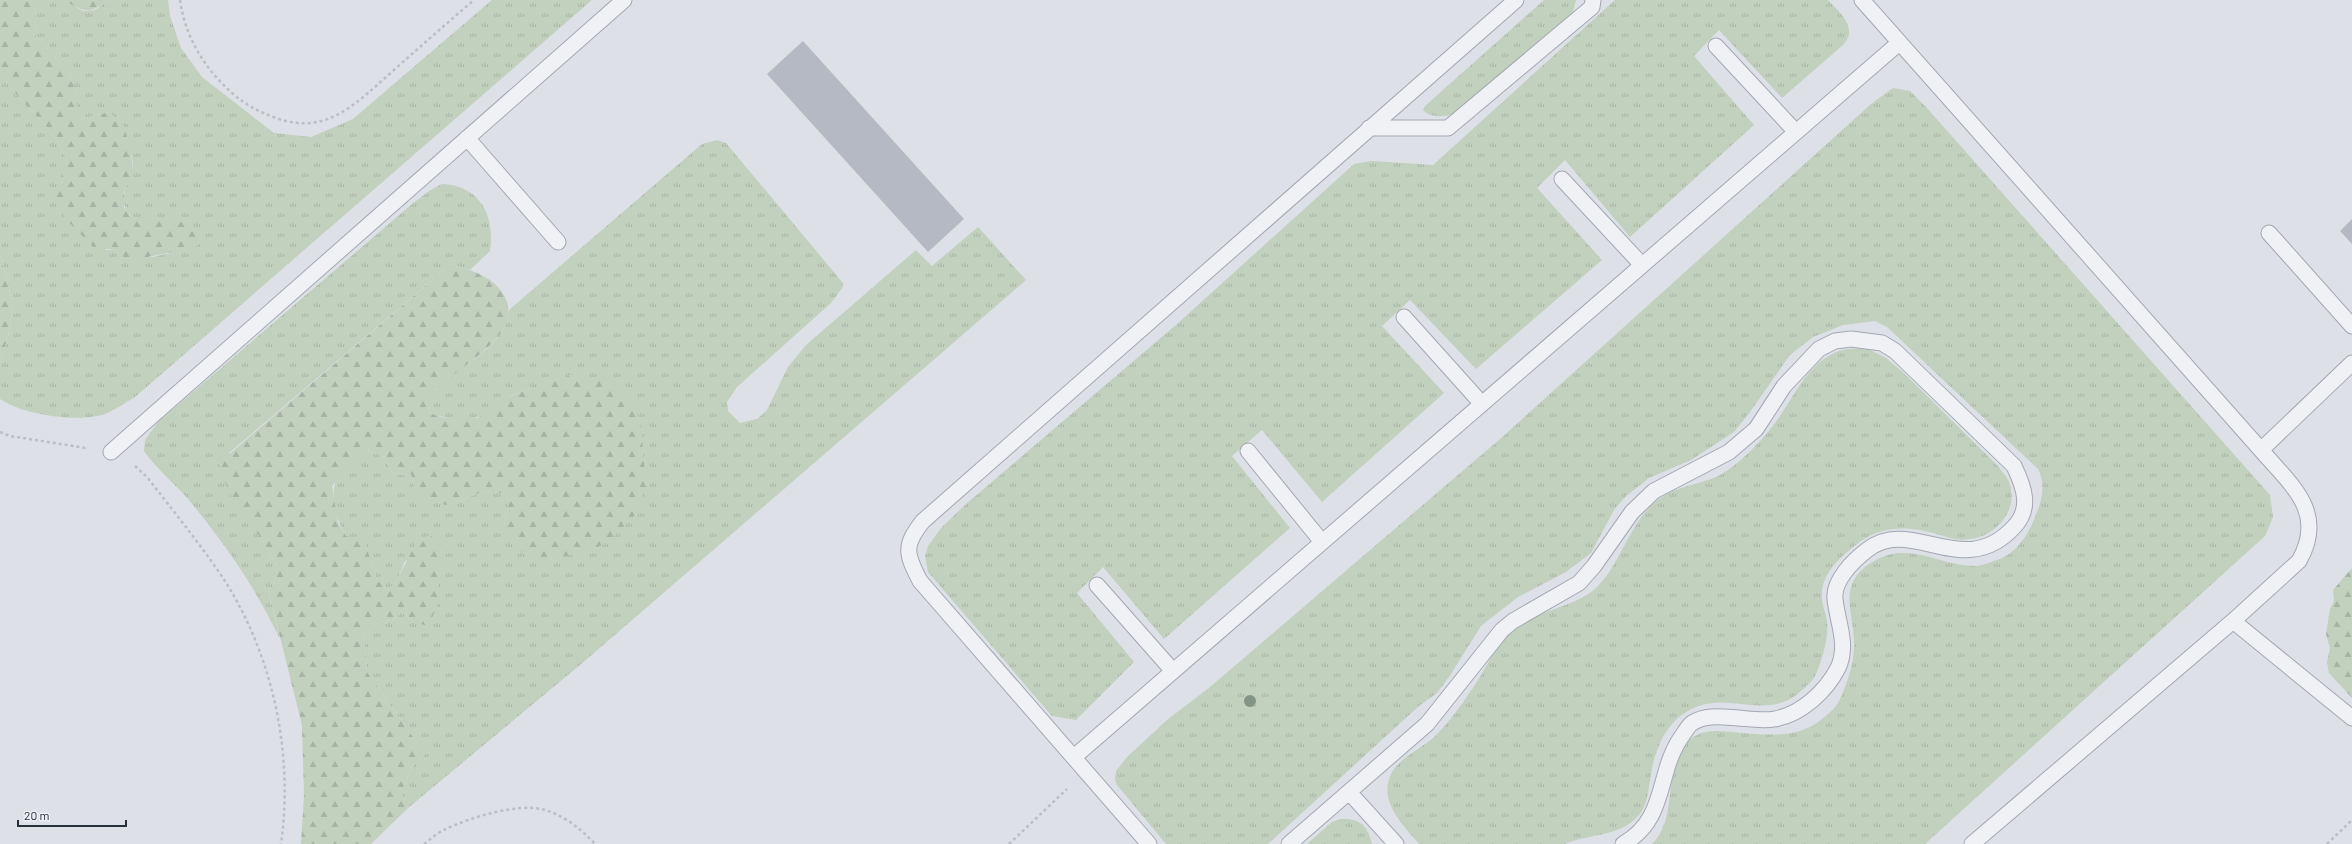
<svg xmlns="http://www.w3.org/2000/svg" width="2352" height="844" font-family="Barlow,sans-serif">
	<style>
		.grass { fill: url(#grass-tufts) }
		.forest { fill: url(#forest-firs) }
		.building { fill: #b4b9c3 }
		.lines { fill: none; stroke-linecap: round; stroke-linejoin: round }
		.lane-casing { stroke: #a3a7b0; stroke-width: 17 }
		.path { stroke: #bbbec5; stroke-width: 2.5; stroke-dasharray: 3 3; stroke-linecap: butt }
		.lane { stroke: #eff1f5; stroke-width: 15 }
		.tree { fill: #839585 }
	</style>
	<defs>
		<pattern id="grass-tufts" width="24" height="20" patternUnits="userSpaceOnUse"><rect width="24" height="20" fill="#c2d0be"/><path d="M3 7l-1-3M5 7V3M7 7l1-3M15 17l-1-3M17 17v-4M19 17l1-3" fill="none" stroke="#a7b3a4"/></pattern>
		<pattern id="forest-firs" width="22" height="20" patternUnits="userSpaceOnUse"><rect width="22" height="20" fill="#c2d0be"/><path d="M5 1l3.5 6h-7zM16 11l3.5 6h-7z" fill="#a7b3a4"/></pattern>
	</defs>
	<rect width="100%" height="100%" fill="#dde0e6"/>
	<path class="grass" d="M36 0H63L83 11 95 10 109 0H168L170 16 181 48 202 77 274 133 311 137 353 119 492 0H592L135 397C126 402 115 410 105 414 79 423 23 415 0 399V363L8 337 13 304 0 255V68L12 89 54 136 67 160 63 176 106 250H115L123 257H152L171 253V217C164 219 155 223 147 223 131 223 120 207 125 191 129 176 136 171 131 153 128 139 116 124 109 112L77 120V97L69 72 35 35Z
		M1544 0H1576L1572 15 1456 114C1444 116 1432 119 1423 110L1425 106Z
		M1615 0H1828C1840 13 1859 28 1843 45L1782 98 1719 30 1694 56 1754 125 1630 237 1565 160 1537 188 1602 260 1476 369 1410 300 1382 326 1444 393 1322 502 1262 430 1232 456 1290 528 1164 639 1103 567 1077 593 1134 662 1076 720 1052 716 928 572 925 556 928 546 941 528 966 504 1177 324 1354 164 1372 161 1433 165Z
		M1893 88 1910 91 1926 107 2270 495 2273 517 2265 536 1925 844H1652C1682 815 1658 757 1695 736 1710 728 1725 732 1741 733 1768 735 1796 738 1818 722 1826 716 1835 709 1839 701 1847 685 1853 666 1854 649 1856 614 1833 583 1876 560 1911 541 1942 567 1977 566 1984 565 1990 562 1997 560 2016 554 2028 535 2035 517 2042 502 2046 484 2038 469L1887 327 1875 321 1843 325 1813 337 1790 355 1750 412 1734 432 1691 460 1649 478 1626 496 1614 510 1591 553 1566 572 1518 597 1481 626 1451 674 1437 693 1419 706 1268 844H1166L1117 785 1115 779 1116 771 1127 757 1167 720 1210 687 1500 439 1871 104Z
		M717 140 726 143 843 283 842 288 831 303 737 387 727 402 728 411 740 423 757 419 767 410 788 367 806 345 916 250 932 266 978 227 1026 280 580 665 408 808 401 793 412 767 425 754 367 672 364 634 378 622 392 620 402 612 414 622 439 567 442 546 405 561 397 580 388 590 377 580 364 541 346 536C333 515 326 483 346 464 352 459 360 455 367 450L384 457 394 475 411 474 415 490 447 505 485 491 506 494 509 503 503 530 550 560 570 554 646 487 643 458 572 375C550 381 529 388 508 397 503 400 500 406 495 410 476 422 450 421 430 413L426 402C446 368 505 354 509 310L702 144Z
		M442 184C481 186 495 216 490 251L470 270 451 264 229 453 261 538 277 567 275 582 268 589 280 639C256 589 228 548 193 505 178 486 158 471 144 451L145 440 158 422 412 204 429 191Z
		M1868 349 1886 358 1905 374 1998 466C2001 471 2006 475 2008 480 2021 508 1997 536 1970 539 1955 542 1944 535 1929 532 1906 526 1881 527 1861 541 1842 555 1819 574 1822 600 1823 607 1826 614 1827 621 1829 636 1822 662 1815 676 1810 684 1802 690 1795 696 1762 718 1730 693 1696 707 1668 718 1655 747 1651 775 1648 791 1648 809 1634 820 1615 837 1587 834 1565 844H1419C1402 824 1377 800 1392 772 1403 754 1427 747 1440 731 1454 716 1467 697 1478 680 1490 661 1500 637 1520 624 1543 610 1581 604 1597 587 1621 564 1630 520 1659 499 1676 486 1699 485 1718 476 1727 471 1737 464 1745 456 1756 446 1767 434 1775 423 1795 397 1807 361 1842 350 1850 348 1860 349 1868 349Z
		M1340 819C1359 818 1368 825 1372 844H1307L1332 822Z"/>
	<path class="forest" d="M0 0H36L35 35 69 72 77 97V120L109 112 124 126 131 152 133 175 124 192V207L129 215 139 222 149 223 171 217 198 230 201 242 194 248 137 259 123 257 115 250 93 247 65 218 55 195 67 160 54 136 12 89 0 68Z
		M63 0H109C88 15 85 12 63 0Z
		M0 255 13 304 8 337 0 363Z
		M451 264C473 271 499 278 507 302 520 343 443 372 426 402L430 413 444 418H477L495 410 506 398 545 382 572 375 612 382 636 405 641 428 646 487 635 515 609 541 594 549 550 560 521 552 503 530 509 503 506 494 485 491 447 505 425 501 415 490 411 474 394 475 384 457 367 450 346 465 332 486 338 523 346 536 364 540 377 580 388 590 397 580 418 539 430 535 442 546 437 607 428 626 414 622 402 612 392 620 378 622 364 634 367 672 425 754 412 767 401 793 408 808 371 844H301L304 796 302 725 268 589 275 582 277 567 261 538 229 493 219 463Z
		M2352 568V698L2329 673 2327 662 2330 648 2326 634 2330 609 2334 601 2333 590Z"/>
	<path class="building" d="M803 41 964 219 928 252 767 74Z
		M2352 219V244L2340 231Z"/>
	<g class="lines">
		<defs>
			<path id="lane" d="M1862 0 2261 450C2291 485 2327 512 2299 561L2233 621 1972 844
				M1716 46 1796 132
				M1369 128H1448L1592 7 1593 0
				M467 138 558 242
				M1562 179 1642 265
				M2269 233 2352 326
				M1404 317 1482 404
				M2261 450 2352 363
				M1248 451 1322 542
				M111 452 624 0
				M1097 585 1173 671
				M2233 621 2352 718
				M1074 757 1899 43
				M1349 792 1396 844
				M1149 844 920 581C906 554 903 546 923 521L1516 0
				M1289 844 1427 724 1502 630 1513 621 1579 583 1594 566 1632 512 1654 491 1729 452 1756 429 1784 386 1819 349 1835 341 1851 339 1882 343 1895 351 2014 466C2024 487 2032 508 2014 527 1963 582 1912 515 1867 550 1854 560 1833 580 1835 599 1837 621 1849 645 1838 668 1826 691 1802 714 1775 719 1763 721 1750 719 1738 718 1723 717 1706 714 1692 723 1688 726 1685 732 1682 736 1656 772 1668 819 1623 844"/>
		</defs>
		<use href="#lane" class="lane-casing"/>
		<path class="path" d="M180 0C185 37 205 69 232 93 246 105 259 112 276 118 328 137 358 101 394 70 421 46 447 23 474 0
			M0 432 10 436 86 448
			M135 466 147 477C171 508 196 539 219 572 272 650 294 751 281 844
			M424 844C431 839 437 833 444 830 468 818 519 802 545 810 565 816 581 829 595 844
			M1009 844 1067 789
			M2327 844 2352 820"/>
		<use href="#lane" class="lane"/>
	</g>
	<circle class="tree" cx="1250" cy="701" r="6"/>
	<path d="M18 820v6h108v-6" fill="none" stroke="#272e3c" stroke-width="2"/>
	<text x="24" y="820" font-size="12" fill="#272e3c" stroke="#eceff4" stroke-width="3" paint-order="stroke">20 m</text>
</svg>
